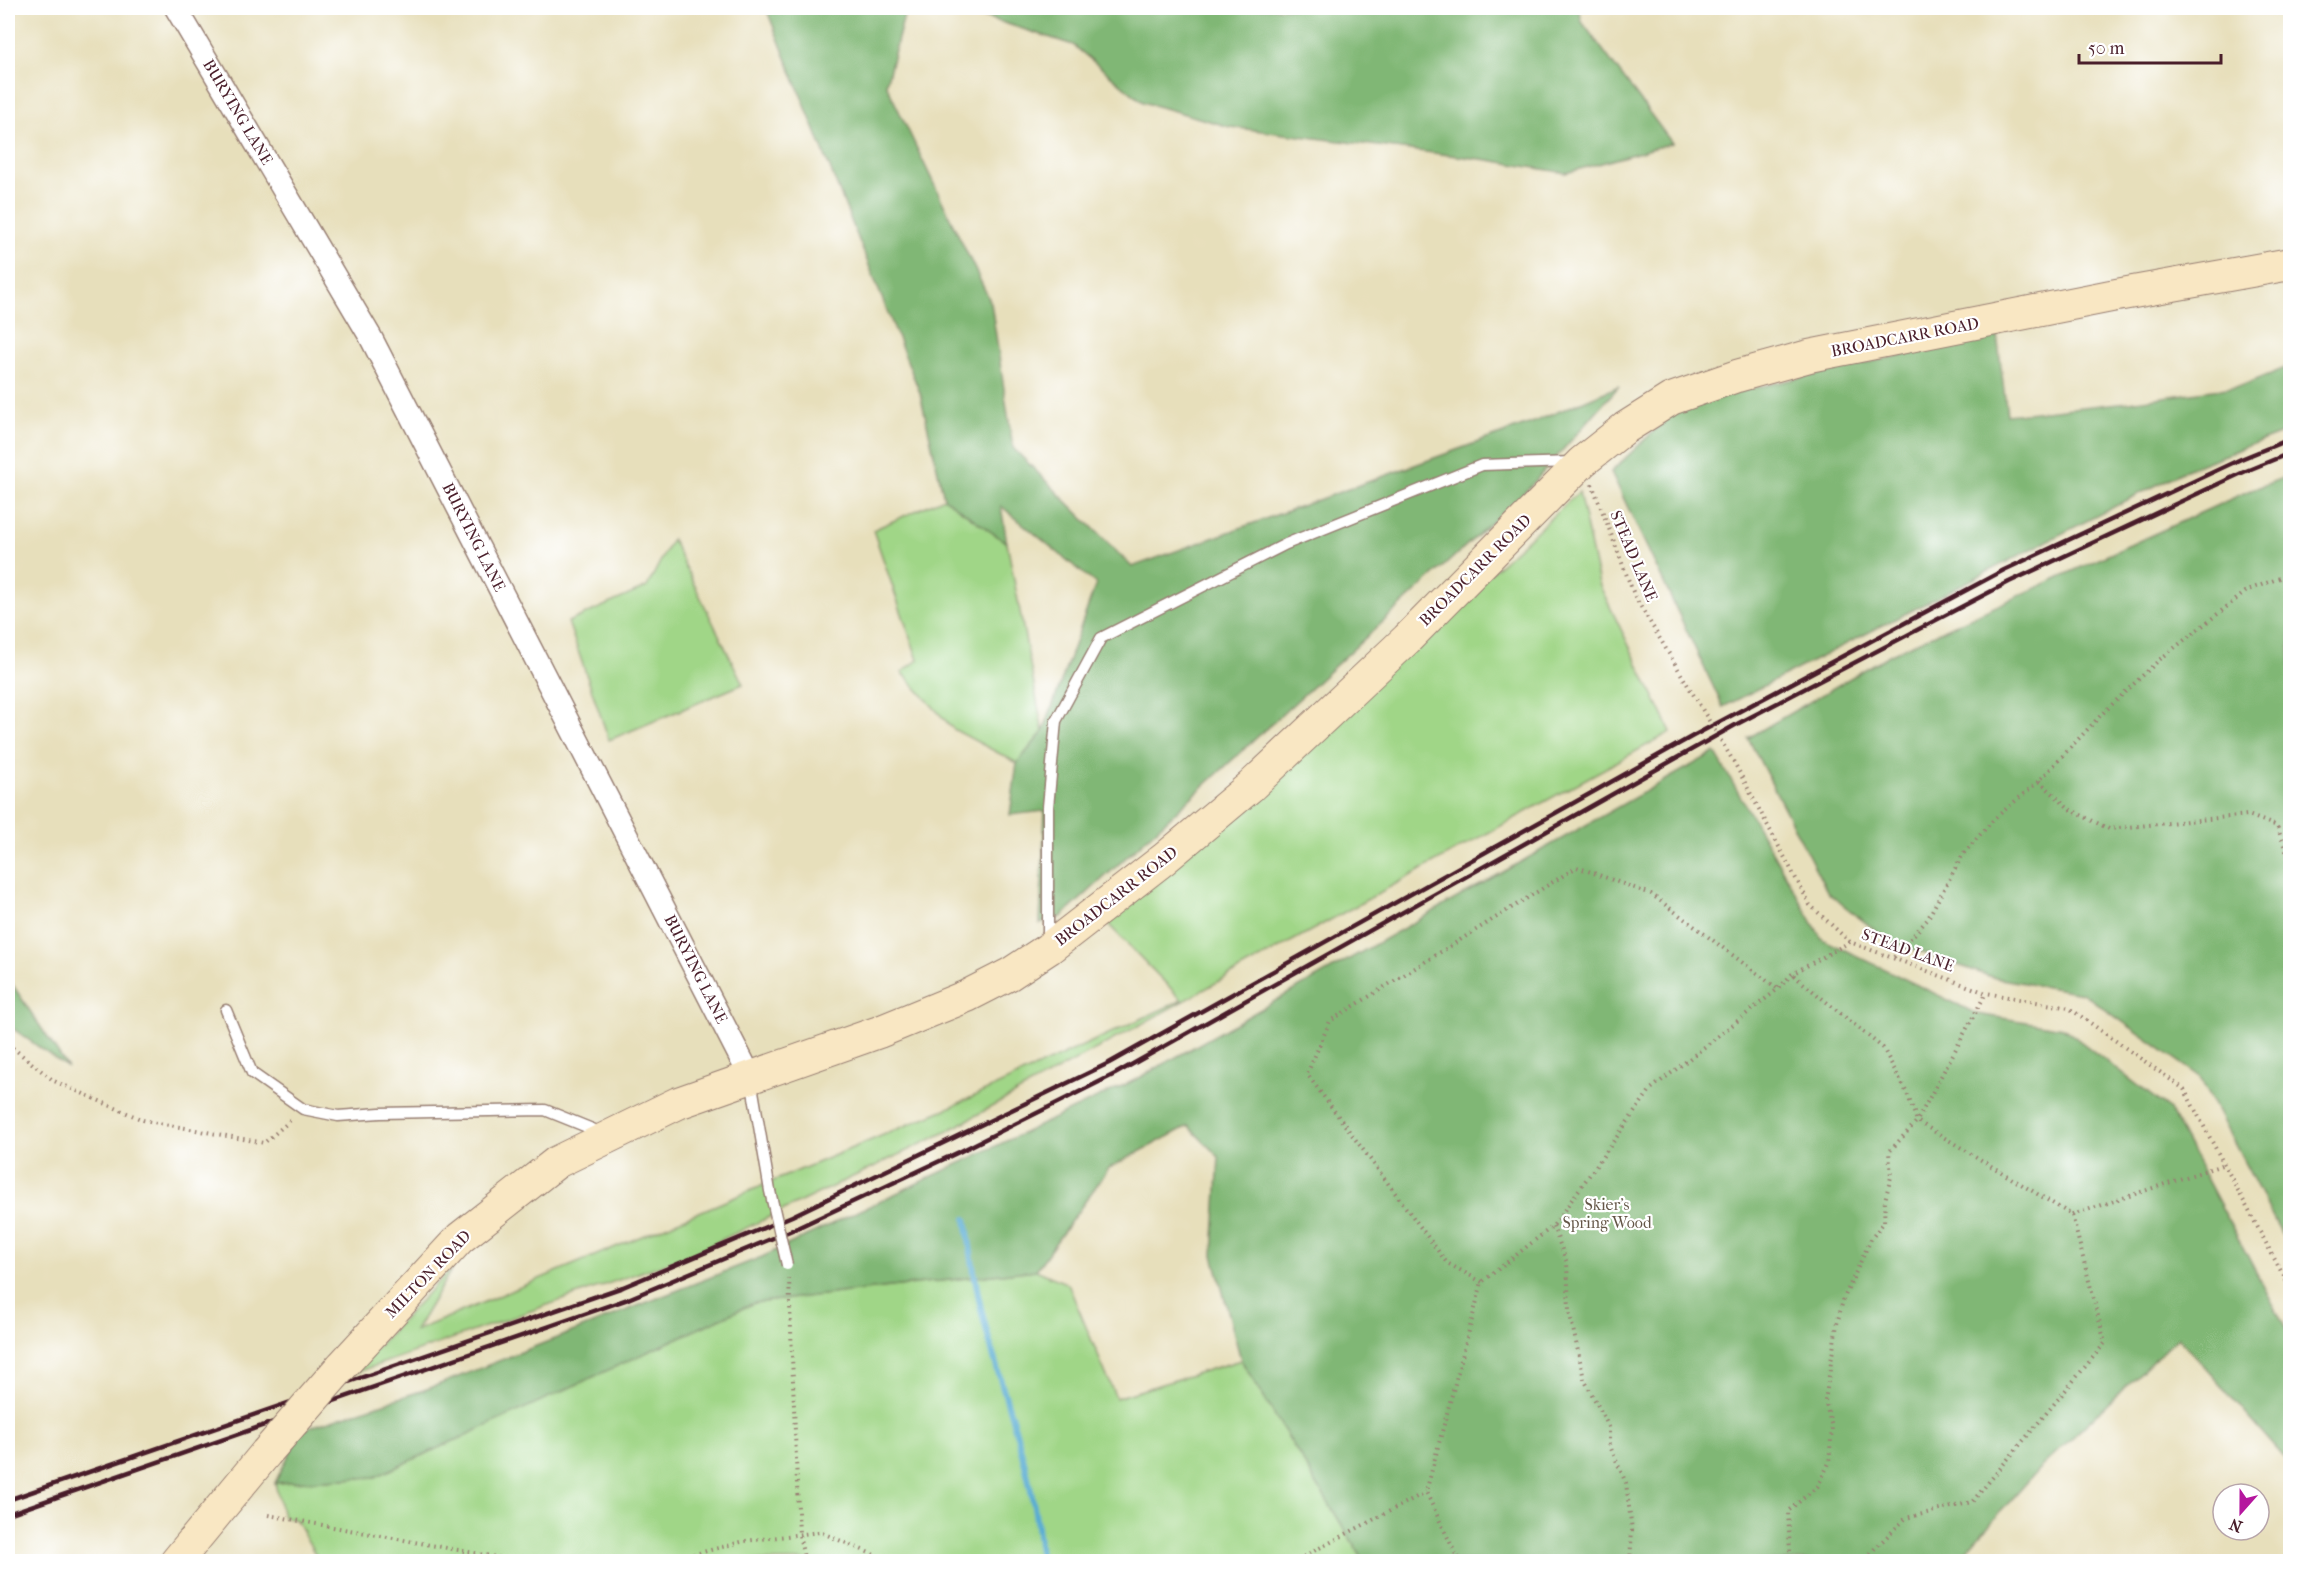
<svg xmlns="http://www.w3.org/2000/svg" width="2298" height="1569" font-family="'IM FELL French Canon',serif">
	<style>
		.green { fill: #a0d687; stroke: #757a59; stroke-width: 1.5 }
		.forest { fill: #80b774; stroke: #656b50; stroke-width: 1.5 }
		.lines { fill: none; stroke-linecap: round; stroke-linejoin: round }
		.stream { stroke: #58acd3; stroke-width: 6 }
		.lane-casing { stroke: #987f73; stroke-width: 13 }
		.street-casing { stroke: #987f73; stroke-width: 25 }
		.secondary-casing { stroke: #987f73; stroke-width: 34 }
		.path { stroke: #987f73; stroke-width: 4; stroke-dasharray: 1.5 4.5; stroke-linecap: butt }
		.lane { stroke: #fff; stroke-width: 10 }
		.street { stroke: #fff; stroke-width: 22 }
		.secondary { stroke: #f9e7c3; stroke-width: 32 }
		.rail { stroke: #4a1f2b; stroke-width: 4.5 }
		.lane-bridge-casing { stroke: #987f73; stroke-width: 13; stroke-linecap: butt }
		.secondary-bridge-casing { stroke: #987f73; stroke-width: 34; stroke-linecap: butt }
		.lane-bridge { stroke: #fff; stroke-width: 10 }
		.secondary-bridge { stroke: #f9e7c3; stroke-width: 32 }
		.labels { text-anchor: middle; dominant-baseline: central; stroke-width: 4.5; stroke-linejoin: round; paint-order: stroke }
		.street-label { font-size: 16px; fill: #4a1f2b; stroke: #fff }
		.park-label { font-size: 16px; fill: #645647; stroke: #fff }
	</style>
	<rect width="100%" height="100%" fill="#fff"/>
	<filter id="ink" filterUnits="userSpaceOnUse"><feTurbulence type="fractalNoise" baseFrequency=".0167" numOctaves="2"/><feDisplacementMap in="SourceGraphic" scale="12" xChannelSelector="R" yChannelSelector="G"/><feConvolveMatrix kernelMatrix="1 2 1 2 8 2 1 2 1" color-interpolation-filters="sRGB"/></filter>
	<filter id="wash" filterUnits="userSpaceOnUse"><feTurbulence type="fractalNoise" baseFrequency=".008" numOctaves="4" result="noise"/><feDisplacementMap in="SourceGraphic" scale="24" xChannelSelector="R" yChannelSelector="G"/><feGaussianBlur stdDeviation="1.35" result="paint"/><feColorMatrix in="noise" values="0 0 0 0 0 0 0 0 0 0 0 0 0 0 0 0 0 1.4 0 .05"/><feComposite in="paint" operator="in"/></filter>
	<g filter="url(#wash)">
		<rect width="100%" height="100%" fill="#e7dfbb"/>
		<path class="green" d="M1579 492 1599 584 1671 732 944 1133 692 1254 352 1374 454 1265 415 1331 955 1105 1182 1000 1108 924Z
			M944 498 1007 543 1043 732 1017 763 953 729 902 672 918 660 873 530Z
			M672 539 743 684 609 740 568 622 647 587Z
			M1036 1270 1068 1284 1116 1398 1241 1360 1364 1561H319L296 1520 283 1517 275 1483 375 1477 754 1303Z"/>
		<path class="forest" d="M766 8H906L886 84 991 303 1013 448 1132 567 1534 422 1619 386 1530 487 1061 917 1040 924 1045 811 1010 815 1017 763 1043 732 1096 584 1001 506 1007 543 944 498 920 393Z
			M957 8H1579L1582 22 1672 143 1566 173 1488 160 1230 127 1143 102 1073 45Z
			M1997 334 2007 415 2129 402 2241 386 2290 366V430L2188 469 1723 707 1611 472 1682 404Z
			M2290 475V1250L2199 1076 2082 993 1995 978 1889 941 1828 893 1748 738 1891 654 2244 493Z
			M1715 752 1822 939 1977 1014 2063 1028 2170 1110 2290 1336V1464L2178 1337 2038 1470 1957 1561H1364L1241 1360 1213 1255 1219 1157 1188 1126 1109 1168 1036 1270 754 1303 375 1477 275 1483 301 1430 430 1388 762 1257 1139 1078Z
			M8 978 68 1068 8 1025Z"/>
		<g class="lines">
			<path class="stream" d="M966 1219C970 1247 974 1276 980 1304 999 1390 1037 1472 1040 1562"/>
		</g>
	</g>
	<g filter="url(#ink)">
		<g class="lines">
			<defs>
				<path id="lane" d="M1048 941V807L1056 721 1101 638 1286 544 1482 465 1573 462
					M226 1010 252 1073 303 1109 338 1116 380 1113 545 1110 602 1133
					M751 1079 770 1191"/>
				<path id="street" d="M176 8 370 336 751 1078"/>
				<path id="secondary" d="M341 1367 460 1238 557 1162 678 1103 879 1032 967 996 1010 974 1048 949 1164 859 1251 786 1407 639 1582 462 1625 428 1671 399 1737 376 1809 356 2111 296 2290 264
					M176 1562 266 1453"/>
			</defs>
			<use href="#lane" class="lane-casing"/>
			<use href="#street" class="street-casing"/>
			<use href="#secondary" class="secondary-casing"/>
			<path class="path" d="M1592 484 1635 597 1735 764 1810 905 1850 942 1986 993 2069 1008 2184 1089 2290 1288
				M2039 781 2071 810 2109 829 2248 815 2277 826 2290 862
				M1894 957 1927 920 1963 854 1994 819 2039 781 2101 715 2159 660 2248 590 2290 574
				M8 1044 54 1081 143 1120 264 1143 292 1119
				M2072 1215 2225 1164
				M1553 1226 1567 1263 1569 1310 1584 1379 1609 1427V1444L1626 1483 1632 1530 1630 1562
				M789 1278 799 1535 805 1562
				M1482 1282 1447 1263 1307 1074 1330 1021 1577 867 1651 894 1778 989
				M268 1515 523 1562
				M664 1562 745 1541 820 1532 891 1562
				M1293 1562 1426 1492
				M1471 1562 1457 1557 1426 1492 1482 1282 1553 1226 1651 1089 1778 989 1792 974 1850 942
				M1785 1562 1790 1552 1788 1511 1818 1486 1829 1463 1832 1427 1825 1401 1837 1324 1843 1300 1871 1239 1884 1222 1885 1200 1891 1177 1889 1152 1917 1121 1907 1093 1883 1048 1792 974
				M1861 1562 1906 1518 1972 1502 2105 1343 2072 1215 1917 1121 1986 993"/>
			<use href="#lane" class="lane"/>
			<use href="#street" class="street"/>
			<use href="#secondary" class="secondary"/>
			<path class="rail" d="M8 1500 623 1287 792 1216 1109 1063 1693 736 2004 570 2241 459 2290 439
				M8 1514 628 1299 797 1228 959 1152 1115 1074 1739 723 2009 582 2246 471 2290 453"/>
			<defs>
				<path id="lane-bridge" d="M770 1191 787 1265"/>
				<path id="secondary-bridge" d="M266 1453 341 1367"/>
			</defs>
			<use href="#lane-bridge" class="lane-bridge-casing"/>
			<use href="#secondary-bridge" class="secondary-bridge-casing"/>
			<use href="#lane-bridge" class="lane-bridge"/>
			<use href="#secondary-bridge" class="secondary-bridge"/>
		</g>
	</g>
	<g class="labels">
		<g class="street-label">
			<text transform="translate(238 112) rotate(59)">BURYING LANE</text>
			<text transform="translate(1905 337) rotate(-11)">BROADCARR ROAD</text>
			<text transform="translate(474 537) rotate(63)">BURYING LANE</text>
			<text transform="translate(1634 556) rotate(67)">STEAD LANE</text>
			<text transform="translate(1475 570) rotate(-45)">BROADCARR ROAD</text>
			<text transform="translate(1116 896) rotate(-38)">BROADCARR ROAD</text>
			<text transform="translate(1908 950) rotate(20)">STEAD LANE</text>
			<text transform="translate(696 969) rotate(63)">BURYING LANE</text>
			<text transform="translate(428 1274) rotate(-46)">MILTON ROAD</text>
		</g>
		<g class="park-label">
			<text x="1607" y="1204">Skier's<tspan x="1607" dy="18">Spring Wood</tspan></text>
		</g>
	</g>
	<rect width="2298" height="1569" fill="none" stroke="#fff" stroke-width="30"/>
	<g transform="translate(2241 1512) rotate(201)"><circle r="28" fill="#ffffff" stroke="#b7a5aa" stroke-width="1.5"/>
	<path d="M0-4.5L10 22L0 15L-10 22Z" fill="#b5179e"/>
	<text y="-9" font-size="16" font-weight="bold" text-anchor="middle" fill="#4a1f2b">N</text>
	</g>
	<path d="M2079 54v9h142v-9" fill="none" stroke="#4a1f2b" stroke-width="3"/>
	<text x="2088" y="54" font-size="18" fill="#4a1f2b" stroke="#ffffff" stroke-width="4.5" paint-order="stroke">50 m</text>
</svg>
